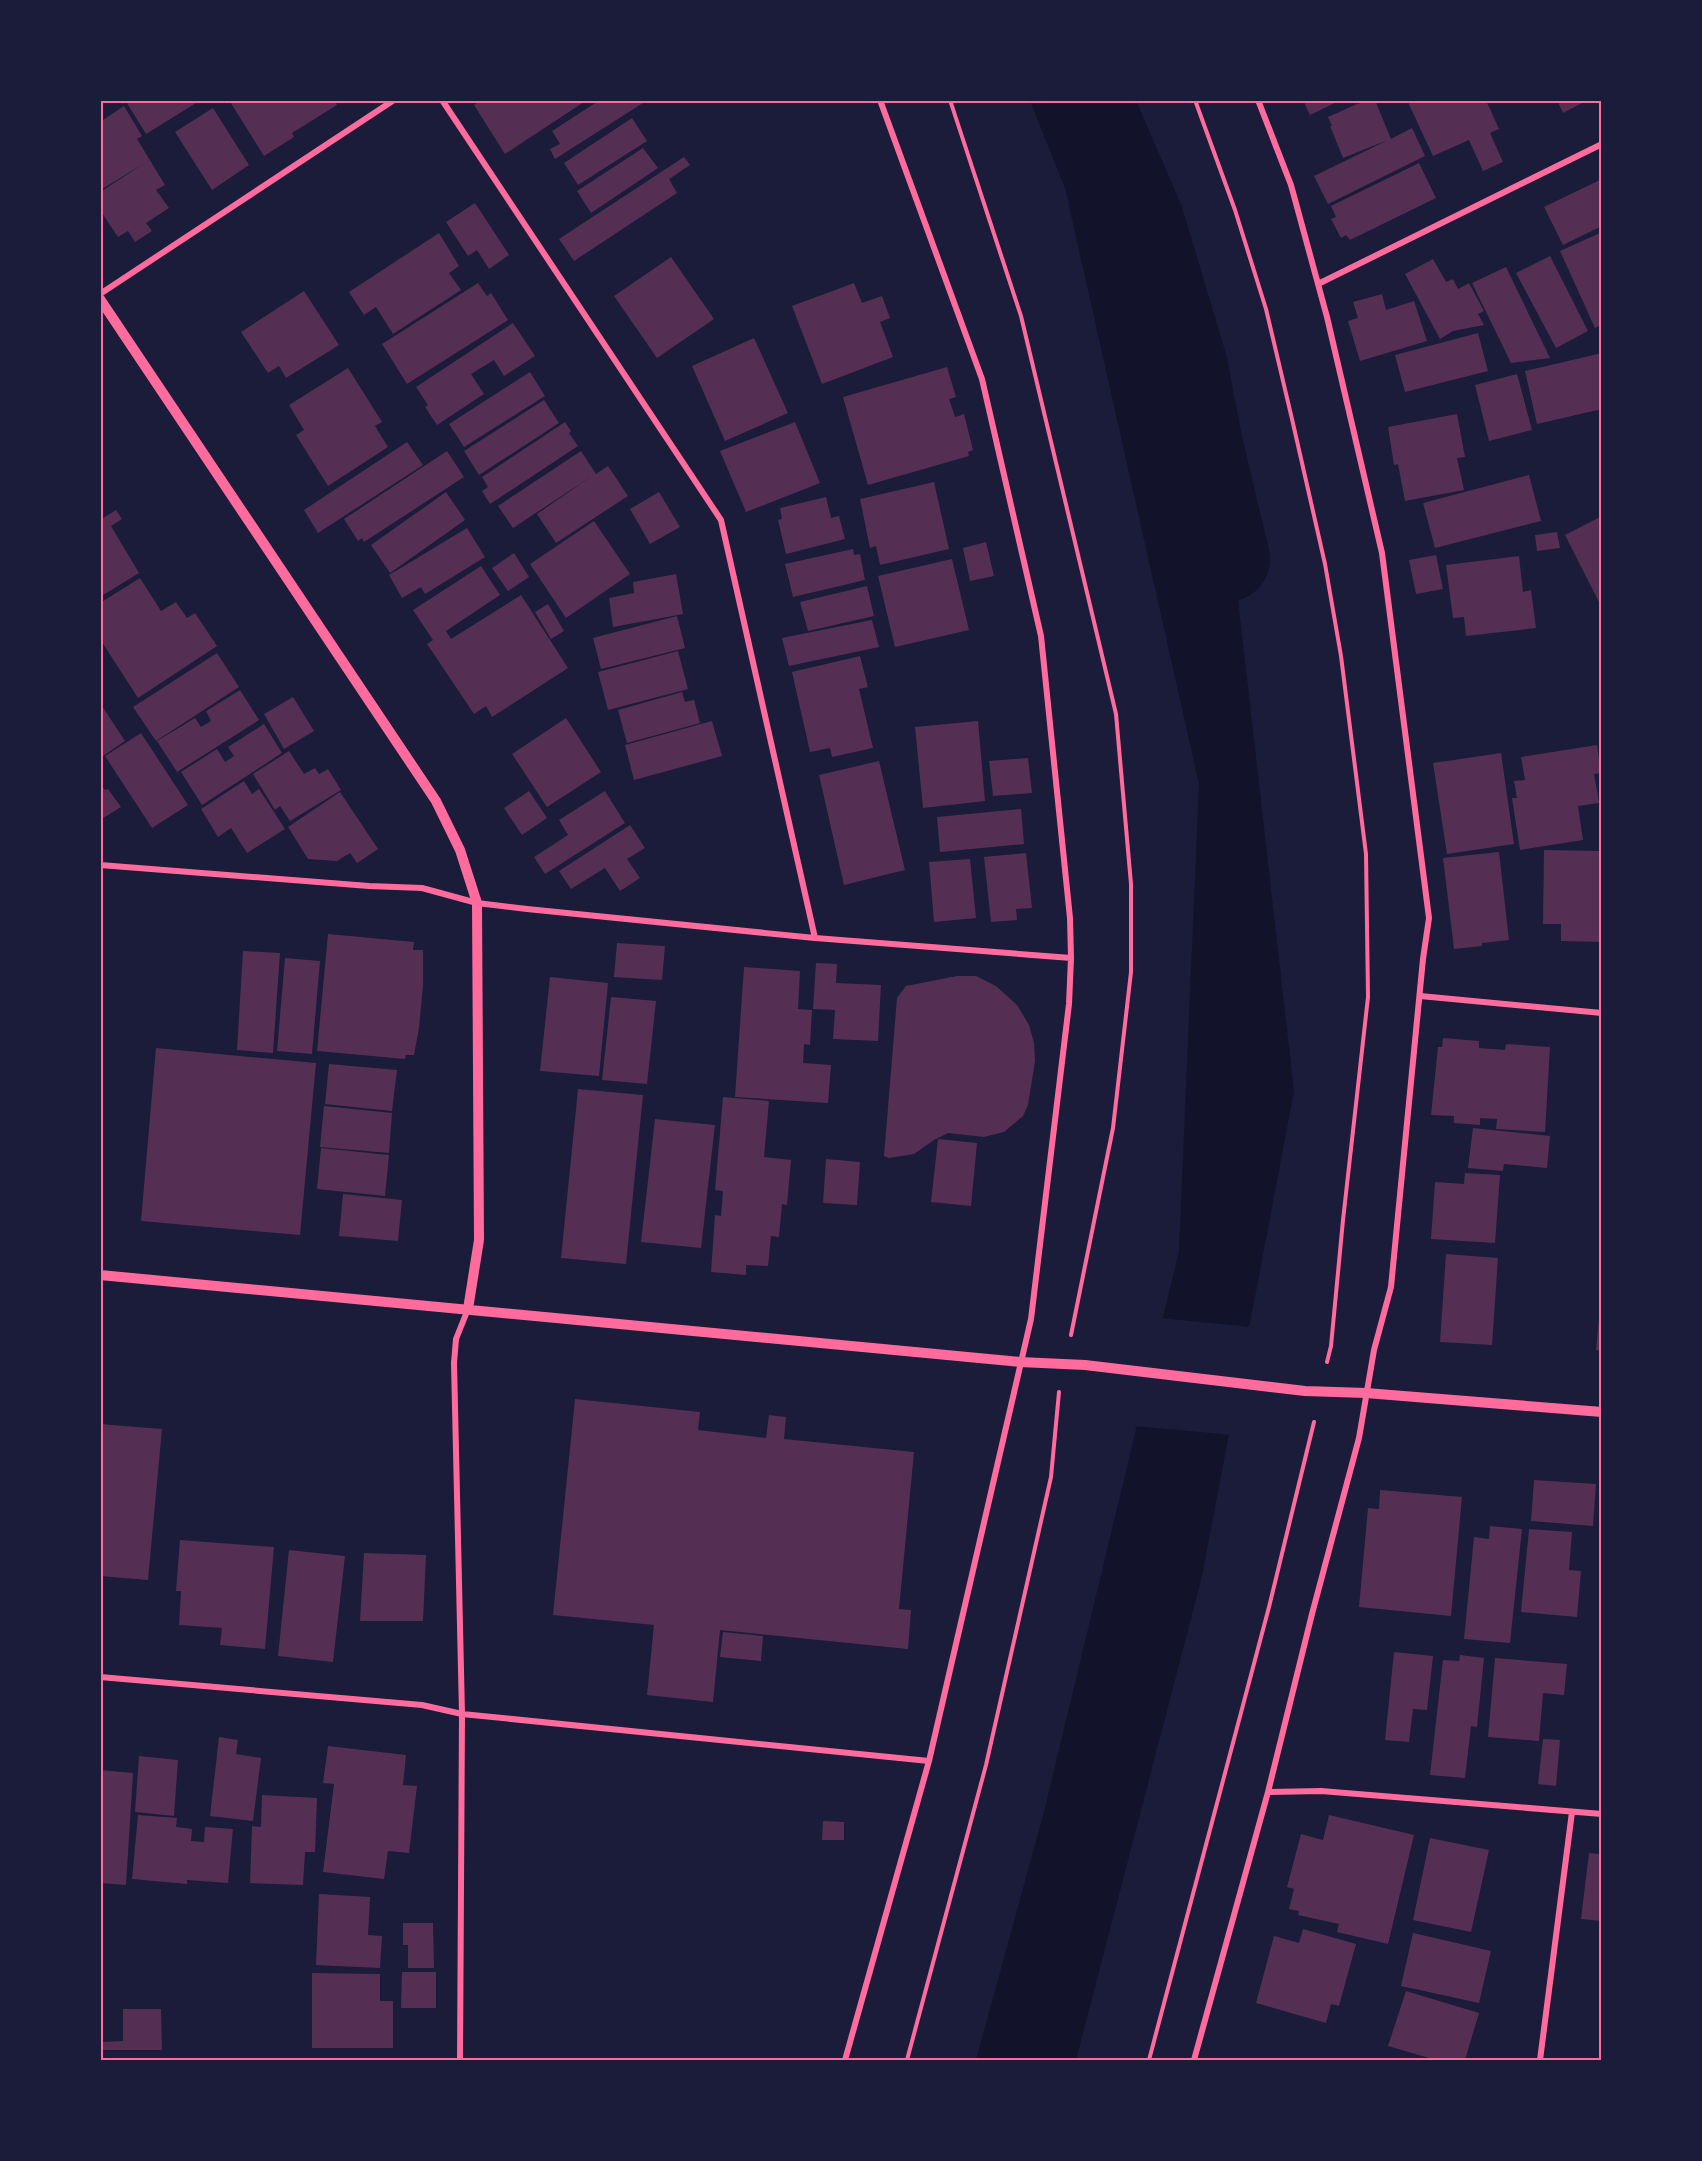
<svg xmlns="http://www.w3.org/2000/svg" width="1702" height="2161" font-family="'Noto Serif',serif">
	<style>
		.water { fill: #12122b }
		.pier { fill: #1b1b3a }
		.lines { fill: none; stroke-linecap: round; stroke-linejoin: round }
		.river { stroke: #12122b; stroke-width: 86 }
		.building { fill: #542f53 }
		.path { stroke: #ff6b9d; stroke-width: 4 }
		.minor { stroke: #ff6b9d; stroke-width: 6 }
		.tertiary { stroke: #ff6b9d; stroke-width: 10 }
		.neatline { fill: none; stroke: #ff6b9d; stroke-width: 2 }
	</style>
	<rect width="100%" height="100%" fill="#1b1b3a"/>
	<path class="water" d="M1030 101H1105L1122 134 1237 591 1294 1091 1202 1576 1076 2060H976L1044 1812 1179 1251 1199 784 1065 188Z"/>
	<path class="pier" d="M1160 1318 1252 1327 1232 1435 1134 1426Z"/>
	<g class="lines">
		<path class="river" d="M1089 100 1141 220 1185 367 1200 446 1227 559"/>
	</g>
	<path class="building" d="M125 100H201L146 134Z
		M229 100H334L337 105 292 133 294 137 264 156Z
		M481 100H587L505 154 474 105Z
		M600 100H641L643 103 555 159 550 149 560 144 552 131Z
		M1303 100H1341L1310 115Z
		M1366 100H1375L1391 139 1412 128 1425 156 1328 204 1314 176 1388 140 1343 158 1330 126H1332L1328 117Z
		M1407 100H1486L1499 129 1490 133 1503 162 1483 171 1469 140 1433 156Z
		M1557 100H1588L1563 113Z
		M124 106 142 136 137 139 165 185 156 190 169 208 146 223 152 231 135 242 128 231 118 237 100 210V192L145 163 102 189 100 186V122Z
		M213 108 249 165 212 190 175 132Z
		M632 118 647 141 578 185 564 163Z
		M643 148 658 168 591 213 577 191Z
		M684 157 690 165 669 179 677 193 574 261 559 239Z
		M1419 163 1436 198 1350 240 1346 235 1341 238 1331 219 1336 217 1331 206Z
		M1602 179V226L1563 245 1544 207Z
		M475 203 509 255 489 269 477 250 468 256 446 222Z
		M1602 232V325L1595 328 1560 251Z
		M439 233 459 266 449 273 461 290 393 334 376 307 364 315 349 292Z
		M1550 256 1588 331 1556 348 1516 273Z
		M671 257 714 319 657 358 614 296Z
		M1433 259 1446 282 1453 279 1458 289 1469 283 1484 311 1478 314 1484 325 1453 331 1440 339 1405 274Z
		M1506 267 1550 358 1511 363 1472 283Z
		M478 283 487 296 491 293 508 320 407 384 382 344Z
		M854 283 862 303 882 296 890 318 880 322 893 357 822 384 792 306Z
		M304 291 339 345 286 378 279 366 268 373 241 332Z
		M1382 294 1386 310 1414 301 1427 341 1360 361 1348 321 1358 318 1353 302Z
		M513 323 535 356 504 376 494 360 471 374 484 394 437 425 425 407 428 405 416 387Z
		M1478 333 1488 371 1405 392 1395 355Z
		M754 338 788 413 725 441 692 366Z
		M1602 353V409L1537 424 1525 371Z
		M947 367 956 397 949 399 955 417 964 414 973 450 968 452 969 456 868 485 843 397Z
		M348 368 382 422 375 426 388 447 328 486 296 435 304 430 289 405Z
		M530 372 545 396 464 447 449 424Z
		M1517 374 1532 430 1489 441 1475 385Z
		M544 400 559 423 479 475 464 451Z
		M1457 414 1465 457 1457 458 1464 490 1405 501 1398 464 1394 465 1388 427Z
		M565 422 571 431 569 433 578 446 490 504 482 491 488 487 482 477Z
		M795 422 820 483 746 512 720 451Z
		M407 442 423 465 318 533 304 510Z
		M447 451 464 477 364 542 362 538 358 541 344 519Z
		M581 451 596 474 608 466 628 496 556 543 537 514 592 476 513 528 498 506Z
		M1529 475 1541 521 1435 548 1423 503Z
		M934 482 949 549 880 565 876 546 870 548 860 499Z
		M446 492 465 520 390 573 371 545Z
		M659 492 680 527 650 544 630 509Z
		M826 497 831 518 839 516 845 539 786 554 778 520 782 519 780 508Z
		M116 510 122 519 111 526 139 573 100 597V520Z
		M1602 516V608L1565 535Z
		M594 521 630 574 566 618 530 564Z
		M467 528 485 557 425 594 421 587 402 598 389 575Z
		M1557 532 1560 548 1537 551 1535 535Z
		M986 542 994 576 970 581 963 548Z
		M853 549 854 555 860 554 865 580 793 597 785 564Z
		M514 553 529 577 508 591 492 568Z
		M1436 555 1443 589 1416 594 1409 560Z
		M1519 556 1523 592 1531 590 1536 628 1466 636 1464 617 1453 618 1446 565Z
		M952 559 969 630 895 647 878 576Z
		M481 566 500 595 446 631 451 639 521 595 568 668 492 717 486 706 474 714 427 644 433 640 413 610Z
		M676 574 683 614 613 627 609 598 634 593 633 582Z
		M140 578 161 611 176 602 187 618 195 613 217 646 138 698 100 639V603Z
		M867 586 874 616 808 631 800 602Z
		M548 604 564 631 551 639 535 612Z
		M677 616 685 648 601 669 593 638Z
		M872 620 879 647 789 666 782 638Z
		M678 651 688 689 608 710 598 672Z
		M217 653 239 687 156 741 133 707Z
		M860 656 868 687 859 689 873 748 832 757 830 748 810 752 792 672Z
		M240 690 259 720 177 772 157 741 195 718 201 727 211 721 206 711Z
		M682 692 685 702 694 700 700 723 627 743 618 710Z
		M293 697 314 731 284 749 264 714Z
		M102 706 125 741 100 758V707Z
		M566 718 601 772 547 807 512 754Z
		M712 721 722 756 634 780 625 745Z
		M978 721 985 801 923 808 915 727Z
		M264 724 282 753 202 805 181 772 217 749 225 762 234 756 228 747Z
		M141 733 188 805 152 828 105 756Z
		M1597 745 1601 773 1594 774 1599 803 1578 806 1583 840 1520 850 1512 798H1517L1514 781 1525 780 1521 757Z
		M289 751 304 774 315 768 319 774 328 769 341 790 290 821 280 806 275 810 253 774Z
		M1501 753 1514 844 1447 854 1433 763Z
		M1028 758 1032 793 993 796 989 761Z
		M879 761 905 870 844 885 819 775Z
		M244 781 252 794 259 789 285 829 247 853 231 828 218 837 201 809Z
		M100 784 105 790 108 789 121 807 100 820Z
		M529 791 547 818 522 835 504 808Z
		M605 791 625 823 545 874 534 857 568 835 559 820Z
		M340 792 378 849 357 863 350 853 337 861 308 859 288 827Z
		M1021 809 1024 844 940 852 937 817Z
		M630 825 645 848 627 859 640 878 620 891 605 868 571 889 559 871Z
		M1544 850 1602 851V942L1561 941V924H1543Z
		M1499 852 1509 940 1482 943V946L1454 949 1443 858Z
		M1026 853 1032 908 1016 909 1017 920 991 922 984 857Z
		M970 859 976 918 934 922 929 862Z
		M328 934 414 942 413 950H423V986L419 1028 414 1055H406L405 1059 317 1051Z
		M617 943 665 946 662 980 614 977Z
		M243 951 280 953 273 1053 237 1050Z
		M285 958 320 961 312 1054 277 1051Z
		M816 963 837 964 836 983 881 985 878 1041 833 1039 835 1010 813 1009Z
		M744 967 800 971 798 1009 812 1010 810 1045 804 1044 803 1063 831 1065 828 1103 735 1097Z
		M957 976H976L996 986 1017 1005 1029 1025 1034 1043 1035 1061 1028 1105 1023 1116 1004 1132 984 1137 948 1133 934 1140 914 1154 889 1158 884 1156 897 998 906 986Z
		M550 977 608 983 599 1076 540 1071Z
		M611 997 656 1001 647 1084 602 1080Z
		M1443 1038 1479 1041V1048L1505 1050 1506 1044 1550 1047 1545 1132 1496 1129 1497 1119 1480 1118V1125L1454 1123V1116L1431 1115 1438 1047H1442Z
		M156 1048 316 1063 300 1235 141 1221Z
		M329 1064 397 1070 392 1111 325 1104Z
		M578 1089 643 1095 626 1264 561 1258Z
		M723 1097 769 1101 764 1157 791 1160 787 1205 782 1204 779 1237 771 1236 768 1266 746 1265V1275L711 1272 715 1215 721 1216 723 1191 715 1190Z
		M324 1106 392 1113 389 1153 320 1147Z
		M655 1119 715 1125 701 1248 641 1242Z
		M1473 1128 1550 1136 1547 1168 1504 1164 1503 1171 1468 1168Z
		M938 1139 977 1143 971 1206 931 1202Z
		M321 1148 389 1155 385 1196 317 1189Z
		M826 1159 860 1162 857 1205 823 1203Z
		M1465 1173 1500 1175 1495 1243 1431 1239 1435 1182 1464 1184Z
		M343 1194 402 1200 398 1241 339 1236Z
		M1446 1254 1498 1258 1492 1345 1440 1342Z
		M1600 1308 1602 1309V1351L1596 1350Z
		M575 1399 700 1412 698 1430 766 1438 769 1415 786 1417 784 1439 914 1452 899 1609 911 1610 908 1649 720 1630 713 1702 647 1695 654 1625 553 1615Z
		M100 1424 162 1429 148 1580 100 1576Z
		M1534 1480 1596 1484 1593 1526 1531 1521Z
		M1380 1490 1462 1497 1451 1616 1359 1607 1368 1508 1379 1509Z
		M1490 1526 1522 1529 1510 1643 1464 1639 1474 1537 1489 1539Z
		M1529 1529 1572 1532 1569 1570 1581 1571 1577 1617 1521 1612Z
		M180 1540 274 1547 265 1649 220 1645 222 1628 179 1625 181 1591H176Z
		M289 1550 345 1556 333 1662 278 1656Z
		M364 1553 426 1555 423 1621H360Z
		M723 1632 763 1636 761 1661 720 1657Z
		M1394 1652 1433 1656 1427 1710 1413 1709 1409 1742 1385 1740Z
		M1460 1655 1484 1658 1477 1727 1471 1726 1465 1778 1430 1775 1443 1660 1459 1661Z
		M1495 1658 1567 1664 1564 1695 1543 1693 1539 1741 1488 1737Z
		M219 1737 238 1740 236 1754 261 1758 253 1821 210 1816Z
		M1543 1739 1560 1740 1556 1786 1538 1784Z
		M328 1746 406 1755 403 1785 417 1786 409 1853 388 1851 384 1879 323 1872 334 1784 323 1783Z
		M139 1756 178 1760 174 1816 135 1812Z
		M100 1770 133 1773 126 1885 100 1883Z
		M262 1795 317 1798 315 1852H305L303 1885 250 1883 252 1826 261 1827Z
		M138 1815 177 1818 176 1827 192 1829 191 1841 204 1842 205 1827 233 1829 228 1883 187 1880V1884L132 1879Z
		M1329 1815 1414 1835 1388 1944 1337 1932 1339 1924 1298 1915 1299 1911 1289 1909 1294 1889 1287 1887 1301 1834 1323 1840Z
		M823 1821 844 1822V1840H822Z
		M1430 1838 1489 1850 1471 1932 1413 1920Z
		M1599 1846H1602V1921L1581 1919 1589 1853 1599 1854Z
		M319 1894 370 1897 368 1935 382 1936 380 1968 316 1965Z
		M403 1923H433L434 1968H408V1945H403Z
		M1303 1929 1356 1944 1339 2006 1331 2004 1326 2023 1256 2003 1274 1936 1299 1943Z
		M1413 1933 1491 1951 1479 2003 1401 1986Z
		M402 1972H436V2008H401Z
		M312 1973 380 1974V2001H393V2048H312Z
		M1406 1991 1479 2013 1465 2060H1436L1388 2046Z
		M123 2009H161L162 2050H102V2042L123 2041Z"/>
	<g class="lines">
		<path class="path" d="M950 100 1021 316 1116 714 1131 884V972L1113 1128 1071 1335
			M1195 100 1235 210 1266 309 1292 419 1325 564 1341 656 1366 854 1368 997 1343 1220 1331 1346 1327 1362
			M907 2060 986 1765 1051 1477 1059 1392
			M1149 2060 1269 1607 1314 1422"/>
		<path class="minor" d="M442 100 721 520 815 938
			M1318 284 1602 144
			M100 294 394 100
			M100 865 369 886 422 888 477 903 527 909 815 938 1071 958 1070 918 1041 636 982 379 880 100
			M1420 996 1602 1013
			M100 1677 422 1705 462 1714 929 1761
			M1268 1792 1321 1791 1602 1814
			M460 2060 462 1714 454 1363 456 1339 468 1309
			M845 2060 929 1761 1031 1319 1069 1004 1071 958
			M1194 2060 1268 1792 1312 1614 1359 1438 1374 1350 1391 1287 1423 959 1429 918 1382 553 1327 317 1291 185 1258 100
			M1540 2060 1572 1812"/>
		<path class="tertiary" d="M100 299 436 801 460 850 477 903 479 1240 468 1309
			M100 1275 1020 1362 1085 1365 1305 1391 1366 1393 1602 1412"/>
	</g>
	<rect width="1702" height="2161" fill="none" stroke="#1b1b3a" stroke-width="204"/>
	<rect x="102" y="102" width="1498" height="1957" class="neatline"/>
</svg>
